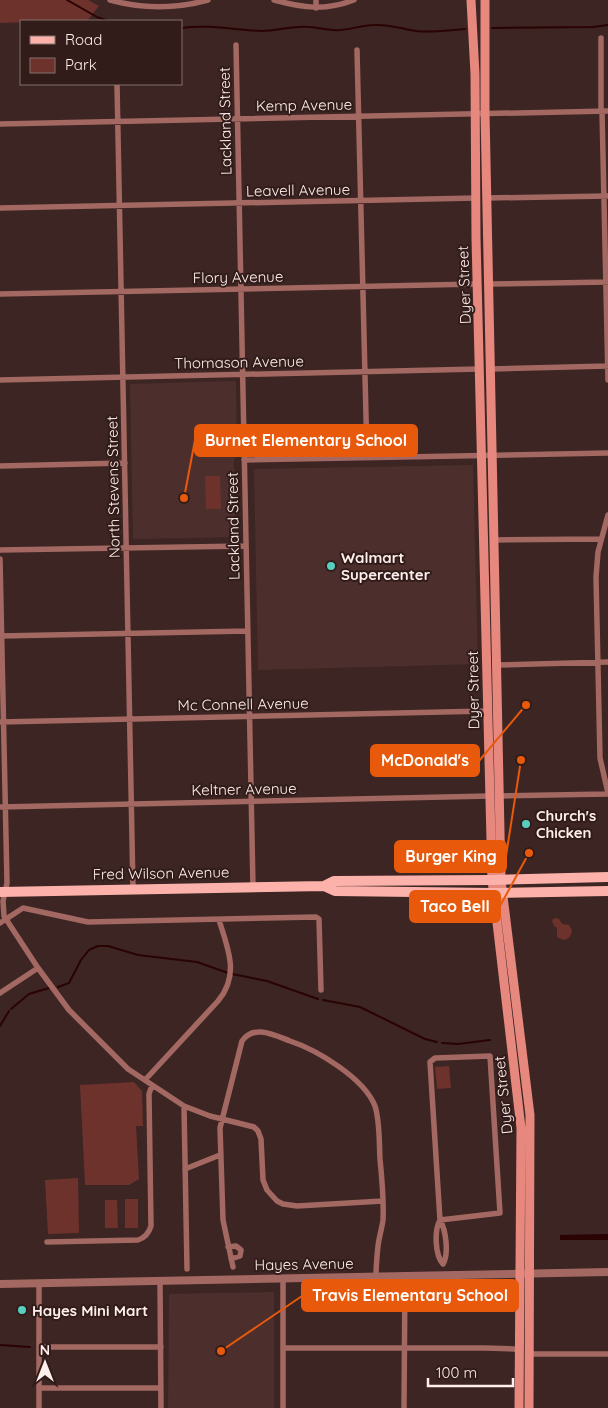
<svg xmlns="http://www.w3.org/2000/svg" width="608" height="1408" font-family="Quicksand,sans-serif">
	<style>
		.built { fill: #4c2f2c }
		.green { fill: #6e322d }
		.water { fill: #2a0303 }
		.lines { fill: none; stroke-linecap: round; stroke-linejoin: round }
		.stream { stroke: #2a0303; stroke-width: 2 }
		.minor { stroke: #a36861; stroke-width: 5.5 }
		.tertiary { stroke: #a36861; stroke-width: 8 }
		.secondary { stroke: #e6887e; stroke-width: 9 }
		.primary { stroke: #fcb2aa; stroke-width: 10 }
		.poi-dot { fill: #58cec0; stroke: #311c19; stroke-width: 2 }
		.labels { text-anchor: middle; dominant-baseline: central; stroke-width: 4; stroke-linejoin: round; paint-order: stroke }
		.street-label { font-size: 15px; fill: #feeeec; stroke: #311c19 }
		.poi-label { font-size: 15px; font-weight: bold; fill: #feeeec; stroke: #311c19; text-anchor: start }
		.leader { fill: none; stroke: #e8590c; stroke-width: 2 }
		.callout-dot { fill: #e8590c; stroke: #311c19; stroke-width: 2 }
		.callout { fill: #e8590c; stroke: #e8590c; stroke-width: 2 }
		.callout-label { font-size: 16px; text-anchor: middle; font-weight: bold; fill: #fff }
	</style>
	<rect width="100%" height="100%" fill="#3c2523"/>
	<path class="built" d="M235 381 236 383 237 456 234 459 235 537 133 539 130 384Z
		M473 465 478 664 258 670 254 469Z
		M274 1292V1408H168L169 1294Z"/>
	<path class="green" d="M0 0H88L99 6 88 20 0 23Z
		M205 476H220L221 509H206Z
		M556 918 559 919 562 924 569 925 572 930C571 936 570 938 564 940L557 937V928L554 926 552 921 553 919Z
		M449 1066 451 1088 437 1089 435 1067Z
		M134 1082 142 1091 143 1126H136L139 1179 129 1185H85L80 1085Z
		M78 1178 79 1233 48 1234 45 1180Z
		M125 1199H138V1228H125Z
		M105 1200H117L118 1228H105Z"/>
	<path class="water" d="M608 1234V1240H560V1235Z"/>
	<g class="lines">
		<path class="stream" d="M67 0 97 17 108 21
			M181 28C208 24 235 30 261 31 278 31 293 25 310 27 321 28 330 31 341 30 352 29 363 25 374 25 389 24 402 29 416 31 432 33 449 30 465 29
			M492 28 593 27 608 25
			M232 974 267 981 318 999
			M58 987 69 983 81 960 89 950 98 946H108L138 955 197 962 228 973
			M323 1000 360 1007 425 1039 437 1042
			M11 1009 29 994 49 988
			M0 1026 9 1011
			M442 1043 458 1044 490 1040
			M0 1345 30 1347"/>
		<path class="minor" d="M110 0C143 9 175 9 208 0
			M274 0C304 8 325 11 354 0
			M316 8V0
			M236 45 253 887
			M357 50 367 457
			M117 84 133 889
			M601 111V38
			M602 111 608 380
			M0 124 608 111
			M487 198 608 196
			M0 208 476 198
			M488 284 608 282
			M0 294 477 284
			M490 369 608 366
			M0 380 479 369
			M244 460 608 453
			M0 466 125 463
			M608 515 598 552 596 577 600 758 608 793
			M494 540 600 539
			M0 550 246 546
			M0 559 7 883 3 901 4 916 38 968 69 1010 128 1069 184 1106 210 1116 254 1127 258 1131 261 1139 263 1180 267 1190 277 1201 283 1204 297 1206 383 1201
			M0 636 248 631
			M497 665 608 662
			M0 722 487 711
			M499 796 608 794
			M0 807 489 796
			M0 923 23 908 88 922 316 917 319 919 321 990
			M0 993 38 968
			M490 1056 500 1213 440 1220 430 1062 435 1058Z
			M145 1080 218 1001C240 975 228 949 219 920
			M184 1106 187 1269
			M185 1169 220 1155
			M440 1220C446 1230 449 1254 443 1264 435 1255 434 1231 440 1220Z
			M47 1242 138 1240C144 1238 149 1233 151 1226L149 1094 152 1085
			M228 1247 236 1246 241 1250 240 1256 231 1259
			M233 1267 223 1220 220 1128 242 1041C254 1024 274 1035 290 1041 317 1050 364 1078 375 1106 380 1122 379 1142 380 1159 382 1179 384 1199 383 1220 382 1228 379 1237 378 1246 377 1256 376 1266 376 1276
			M160 1281 161 1408
			M39 1347H161
			M283 1348H485L514 1349 520 1351
			M529 1354H608
			M39 1388H161
			M39 1408V1284
			M283 1408V1278
			M404 1408 405 1275"/>
		<path class="tertiary" d="M0 1284 608 1272"/>
		<path class="secondary" d="M471 0 475 74 476 238 492 880 521 1128 519 1408
			M485 0V113L501 880 530 1115 529 1408"/>
		<path class="primary" d="M324 886 334 881 492 880 608 877
			M0 892 324 886 335 891 493 893 608 891"/>
	</g>
	<g class="poi-dot">
		<circle cx="331" cy="566" r="5"/>
		<circle cx="526" cy="824" r="5"/>
		<circle cx="22" cy="1310" r="5"/>
	</g>
	<g class="labels">
		<g class="street-label">
			<text transform="translate(304 105) rotate(-1)">Kemp Avenue</text>
			<text transform="translate(225 121) rotate(-91)">Lackland Street</text>
			<text transform="translate(298 190) rotate(-1)">Leavell Avenue</text>
			<text transform="translate(238 277) rotate(-1)">Flory Avenue</text>
			<text transform="translate(464 285) rotate(-92)">Dyer Street</text>
			<text transform="translate(239 362) rotate(-1)">Thomason Avenue</text>
			<text transform="translate(113 487) rotate(-91)">North Stevens Street</text>
			<text transform="translate(233 526) rotate(-91)">Lackland Street</text>
			<text transform="translate(473 690) rotate(-91)">Dyer Street</text>
			<text transform="translate(243 704) rotate(-1)">Mc Connell Avenue</text>
			<text transform="translate(244 789) rotate(-1)">Keltner Avenue</text>
			<text transform="translate(161 873) rotate(-1)">Fred Wilson Avenue</text>
			<text transform="translate(503 1095) rotate(-96)">Dyer Street</text>
			<text transform="translate(304 1264) rotate(-1)">Hayes Avenue</text>
		</g>
		<g class="poi-label">
			<text x="341" y="557">Walmart<tspan x="341" dy="17">Supercenter</tspan></text>
			<text x="536" y="815">Church's<tspan x="536" dy="17">Chicken</tspan></text>
			<text x="32" y="1310">Hayes Mini Mart</text>
		</g>
	</g>
	<path class="leader" d="M184 498L195 440M526 705L479 761M521 760L506 856M529 853L500 906M221 1351L302 1296"/>
	<g class="callout-dot">
		<circle cx="184" cy="498" r="5"/>
		<circle cx="526" cy="705" r="5"/>
		<circle cx="521" cy="760" r="5"/>
		<circle cx="529" cy="853" r="5"/>
		<circle cx="221" cy="1351" r="5"/>
	</g>
	<g class="callout">
		<rect x="195" y="425" width="222" height="31" rx="5"/>
		<rect x="371" y="745" width="108" height="31" rx="5"/>
		<rect x="395" y="841" width="111" height="31" rx="5"/>
		<rect x="410" y="891" width="90" height="31" rx="5"/>
		<rect x="302" y="1280" width="216" height="31" rx="5"/>
	</g>
	<g class="callout-label">
		<text x="306" y="446">Burnet Elementary School</text>
		<text x="425" y="766">McDonald's</text>
		<text x="451" y="862">Burger King</text>
		<text x="455" y="912">Taco Bell</text>
		<text x="410" y="1301">Travis Elementary School</text>
	</g>
	<rect x="20" y="20" width="162" height="65" fill="#311c19" stroke="#83706d"/>
	<rect x="30" y="36" width="25" height="8" fill="#fcb2aa" stroke="#83706d"/>
	<text x="65" y="45" font-size="15" fill="#feeeec">Road</text>
	<rect x="30" y="58" width="25" height="15" fill="#6e322d" stroke="#83706d"/>
	<text x="65" y="70" font-size="15" fill="#feeeec">Park</text>
	<g transform="translate(45 1363)" stroke="#311c19" stroke-width="4" paint-order="stroke">
	<path d="M0-4L9 19L0 12L-9 19Z" fill="#feeeec"/>
	<text y="-8" font-size="14" font-weight="bold" text-anchor="middle" fill="#feeeec">N</text>
	</g>
	<path d="M428 1378v8h85v-8" fill="none" stroke="#feeeec" stroke-width="2.5"/>
	<text x="436" y="1378" font-size="15" fill="#feeeec" stroke="#311c19" stroke-width="4" paint-order="stroke">100 m</text>
</svg>
